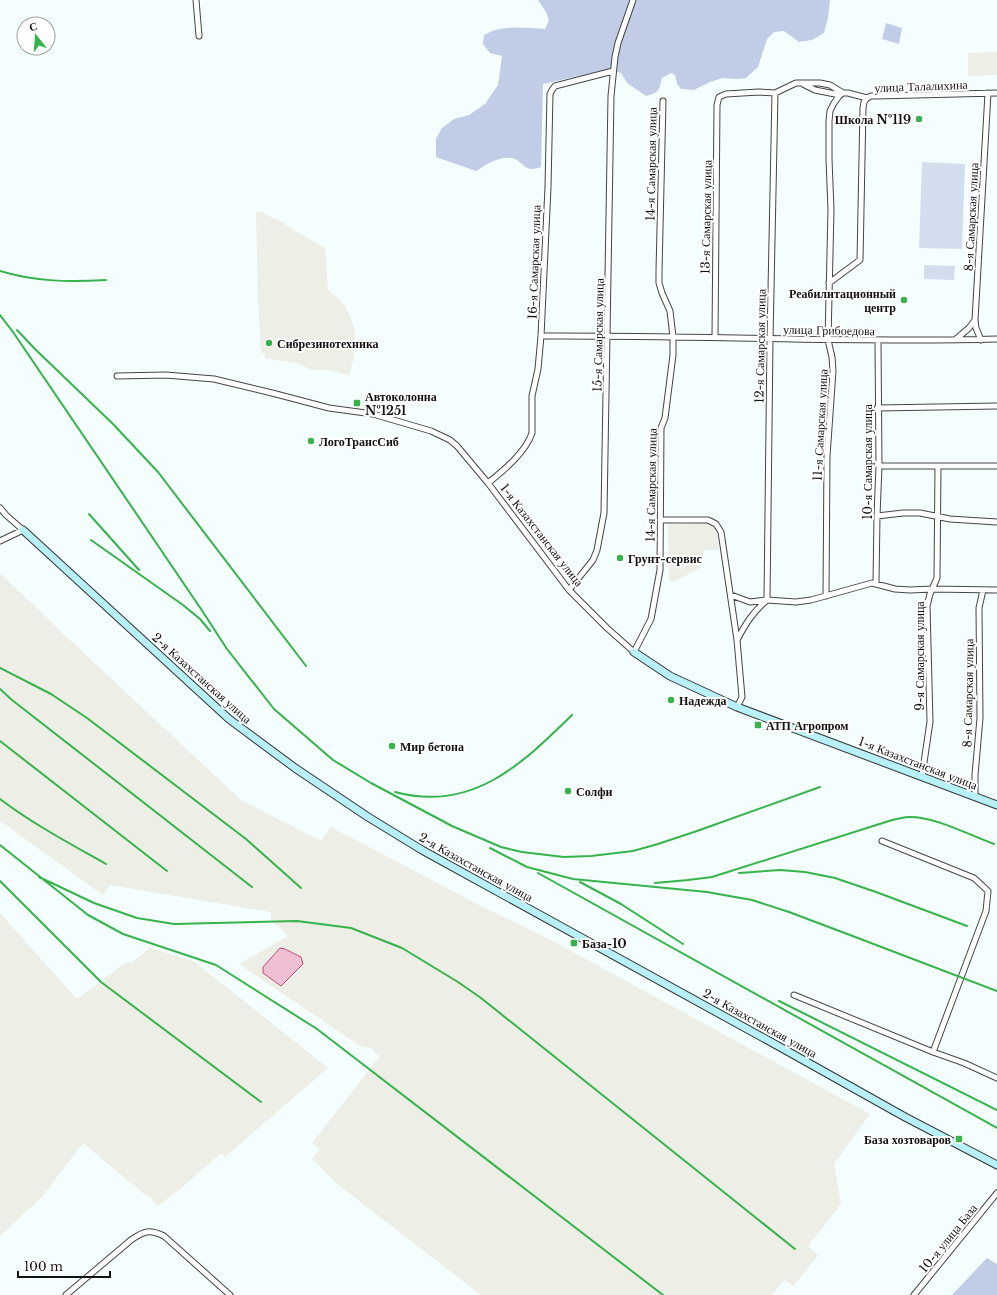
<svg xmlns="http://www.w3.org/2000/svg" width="997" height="1295" font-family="'Libre Baskerville',serif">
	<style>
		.industrial { fill: #edeee6 }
		.green { fill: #c1cce6 }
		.pitch { fill: #d2deee }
		.water { fill: #f0bfd3; stroke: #c04d79 }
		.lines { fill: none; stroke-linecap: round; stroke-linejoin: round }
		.street-casing { stroke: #444; stroke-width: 7 }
		.secondary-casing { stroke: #333; stroke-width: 9 }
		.street { stroke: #fff; stroke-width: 5 }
		.secondary { stroke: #b7f0f7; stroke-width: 7 }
		.rail { stroke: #36b34b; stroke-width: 2 }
		.poi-dot { fill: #36b34b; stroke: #fff; stroke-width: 1.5 }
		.labels { text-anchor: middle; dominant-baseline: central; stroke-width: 4; stroke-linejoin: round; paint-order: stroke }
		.street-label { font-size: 12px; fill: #111; stroke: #fff }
		.poi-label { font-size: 12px; font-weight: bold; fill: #111; stroke: #fff; text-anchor: start }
	</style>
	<rect width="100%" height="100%" fill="#f5fefe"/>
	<path class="industrial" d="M997 52V75L968 76V53Z
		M256 212H262L273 218 285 223 287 226 325 248 328 290 340 300 345 306 351 318 355 332 354 357 349 375 328 370H311L297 363 264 358 266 353H261L258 301Z
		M708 523 714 526 718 532 719 550H704L700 568 676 581H669L668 525Z
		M0 573 71 641 241 800 321 841 331 827 481 906 549 939 870 1114 834 1164 841 1204 808 1246 818 1255 794 1286 784 1280 772 1295H481L337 1184 312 1158 320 1149 312 1143 380 1056 370 1048 360 1046 239 964 288 936 271 920V912L110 885 103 895 0 821Z
		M0 913 77 999 126 962 131 963 150 948 195 962 328 1068 225 1157 221 1153 180 1189 158 1206 149 1196 144 1194 83 1143 42 1197 0 1236Z"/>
	<path class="green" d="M538 0H830L828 18 824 33 812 40 799 42 784 31 774 32 767 39 758 67 746 78 737 79 723 78 710 82 694 90 681 89 677 84 675 75 671 73 662 78C659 90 659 93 646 96L627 83 621 73 609 69 543 84 541 167C523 174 523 160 512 158 499 156 487 164 476 171L436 157V139L442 128 454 119 469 115 485 104 498 85 502 56 490 53 483 44 484 35C501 24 525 28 545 29L549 20 546 12Z
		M886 23 902 28 899 44 882 39Z
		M987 1258 997 1264V1295H952Z"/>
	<path class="pitch" d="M922 162 965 164 962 249 919 248Z
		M924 265 955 266 954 280 924 279Z"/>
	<path class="water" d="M280 948 285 949 301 957 303 964 281 986 263 973V967Z"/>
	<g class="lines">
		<defs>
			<path id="street" d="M196 0 199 36
				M803 84 815 90 840 95
				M829 283 860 260 863 108 864 102 867 98
				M541 336C693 335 845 343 997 339
				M715 337 717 105 719 97 726 94 759 92 775 93 796 83H820L830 85 843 93H848L867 98 871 96H876L997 93
				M955 340 969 328 975 320
				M981 340 976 328 975 320 988 93
				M117 376 166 375 214 379 276 394 329 408 373 414 431 431 450 440 457 446 488 483 569 590 607 628 634 652 651 619 660 570 661 428 665 418 673 355V337L670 311 662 293 659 283V271L663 101
				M877 408 997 406
				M879 466H997
				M488 483C503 471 526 452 532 433V396L538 369 541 336 548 187 550 94 552 90 555 86 613 71
				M0 508 6 515 23 530 0 541
				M877 516 903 513H920L950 519 997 522
				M660 520H708L716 524 721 532 737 640 742 697 737 707
				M876 583 877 516 879 466 878 341
				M569 590 593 560 597 550 604 513 611 96 615 57 618 43 633 0
				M731 595 750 602 767 600 796 602 811 600 872 583 895 589 910 590 933 589 997 590
				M826 596 827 456 833 371 832 357 828 340 831 210 829 159V121L830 111 834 103 840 95 843 93
				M737 640C746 623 753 612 767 600L770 339 775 93
				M922 776 930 722 927 606 930 594 937 578 938 466
				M975 797V775L980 718 979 608 983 590
				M882 841 974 878 988 891 986 911 933 1052
				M794 995 933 1052 964 1063 997 1078
				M66 1295 131 1240C144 1231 149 1229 164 1236L230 1295
				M914 1295 997 1193"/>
			<path id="secondary" d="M23 530 229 719 295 768 368 817 422 850 780 1047 905 1117 997 1165
				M634 652 670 676 737 707 997 805"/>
		</defs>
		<use href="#street" class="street-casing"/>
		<use href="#secondary" class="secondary-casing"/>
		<use href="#street" class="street"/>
		<use href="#secondary" class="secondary"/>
		<path class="rail" d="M0 271C35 282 70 282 106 280
			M0 315 13 332 201 609 227 649 274 709 333 760 371 783 452 826 501 847 522 852 564 857 591 856 633 851 658 844 697 831 820 787
			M17 330 35 349 113 424 158 472 306 666
			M89 514 139 570
			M91 540 183 605 200 619 210 631
			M0 668 51 694 87 718 246 839 301 888
			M0 689 12 700 252 887
			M0 741 167 871
			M395 792C472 813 522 764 572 715
			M0 799C33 824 69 843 106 864
			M0 845 88 915 123 934 216 965 317 1029 663 1295
			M490 848 527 867 573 879 707 892 752 900 789 912 850 935 997 991
			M538 873 997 1128
			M739 873 780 870 805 872 835 878 876 892 967 926
			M39 877 94 903 137 918 174 924 297 921 351 928 402 948 458 982 481 998 795 1249
			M0 881 101 982 261 1102
			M580 882 621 904 683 944
			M655 883 688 880 712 877 889 821C896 819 903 817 910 817 936 817 969 835 994 844
			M779 1001 997 1110"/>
	</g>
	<g class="poi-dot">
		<circle cx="919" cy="119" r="4"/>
		<circle cx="904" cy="300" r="4"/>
		<circle cx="269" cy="343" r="4"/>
		<rect x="353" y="399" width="8" height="8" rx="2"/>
		<circle cx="311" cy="441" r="4"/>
		<circle cx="620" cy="558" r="4"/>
		<circle cx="671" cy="700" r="4"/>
		<rect x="754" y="721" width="8" height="8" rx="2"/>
		<circle cx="392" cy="746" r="4"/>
		<circle cx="568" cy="791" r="4"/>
		<rect x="570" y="939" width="8" height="8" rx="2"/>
		<rect x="955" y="1135" width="8" height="8" rx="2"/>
	</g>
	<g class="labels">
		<g class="street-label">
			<text transform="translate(921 86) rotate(-2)">улица Талалихина</text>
			<text transform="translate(651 164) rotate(-89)">14-я Самарская улица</text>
			<text transform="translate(706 217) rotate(-89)">13-я Самарская улица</text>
			<text transform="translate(971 217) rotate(-87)">8-я Самарская улица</text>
			<text transform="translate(534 262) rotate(-88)">16-я Самарская улица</text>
			<text transform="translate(829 330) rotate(1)">улица Грибоедова</text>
			<text transform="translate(598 335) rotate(-89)">15-я Самарская улица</text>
			<text transform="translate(760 346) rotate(-89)">12-я Самарская улица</text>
			<text transform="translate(820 425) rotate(-87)">11-я Самарская улица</text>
			<text transform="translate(867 462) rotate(-90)">10-я Самарская улица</text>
			<text transform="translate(651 485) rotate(-89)">14-я Самарская улица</text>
			<text transform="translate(542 535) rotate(52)">1-я Казахстанская улица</text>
			<text transform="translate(919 656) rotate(-90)">9-я Самарская улица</text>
			<text transform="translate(202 678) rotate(42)">2-я Казахстанская улица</text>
			<text transform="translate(968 693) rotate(-89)">8-я Самарская улица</text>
			<text transform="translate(918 763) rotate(21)">1-я Казахстанская улица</text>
			<text transform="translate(476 867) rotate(29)">2-я Казахстанская улица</text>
			<text transform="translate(760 1023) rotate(29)">2-я Казахстанская улица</text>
			<text transform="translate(948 1238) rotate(-51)">10-я улица База</text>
		</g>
		<g class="poi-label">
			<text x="911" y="119" text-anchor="end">Школа №119</text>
			<text x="896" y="293" text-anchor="end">Реабилитационный<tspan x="896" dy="14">центр</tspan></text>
			<text x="277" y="343">Сибрезинотехника</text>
			<text x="365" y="396">Автоколонна<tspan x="365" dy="14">№1251</tspan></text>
			<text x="319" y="441">ЛогоТрансСиб</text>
			<text x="628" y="558">Грунт-сервис</text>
			<text x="679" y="700">Надежда</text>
			<text x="766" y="725">АТП Агропром</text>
			<text x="400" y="746">Мир бетона</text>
			<text x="576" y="791">Солфи</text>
			<text x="582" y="943">База-10</text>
			<text x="951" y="1139" text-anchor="end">База хозтоваров</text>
		</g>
	</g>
	<g transform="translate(36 36) rotate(343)"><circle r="19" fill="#ffffff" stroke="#a0a0a0"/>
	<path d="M0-3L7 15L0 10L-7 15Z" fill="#36b34b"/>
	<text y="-6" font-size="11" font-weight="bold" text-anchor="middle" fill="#111111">С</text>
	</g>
	<path d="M18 1271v6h92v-6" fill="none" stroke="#111111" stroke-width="2"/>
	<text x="24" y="1271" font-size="12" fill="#111111" stroke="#ffffff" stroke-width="3" paint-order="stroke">100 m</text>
</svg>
